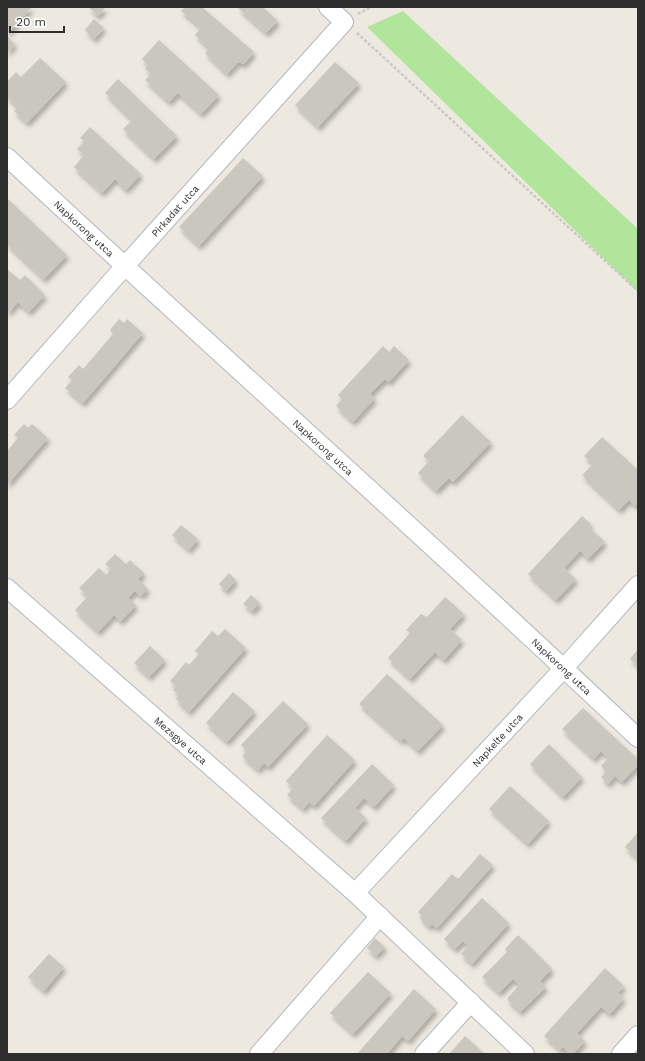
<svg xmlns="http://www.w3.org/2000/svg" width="645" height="1061" font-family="'Work Sans',sans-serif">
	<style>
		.green { fill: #b2e59c }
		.building { fill: #cac7be; filter: url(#shadow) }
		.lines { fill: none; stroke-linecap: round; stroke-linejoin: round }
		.minor-casing { stroke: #b3b5c0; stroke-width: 20 }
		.path { stroke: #c8c8c8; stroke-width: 2.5; stroke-dasharray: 3 2; stroke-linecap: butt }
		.minor { stroke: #fff; stroke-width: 18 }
		.labels { text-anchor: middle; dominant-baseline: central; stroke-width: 3; stroke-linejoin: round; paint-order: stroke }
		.street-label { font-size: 10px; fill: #2d2d2d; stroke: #fff }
	</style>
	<defs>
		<filter id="shadow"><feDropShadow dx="2.5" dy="4.5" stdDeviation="2" flood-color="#0004"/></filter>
	</defs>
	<rect width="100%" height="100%" fill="#eee9e0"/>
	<path class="green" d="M403 11 638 229V292L367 27Z"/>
	<path class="building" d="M7 7H32L7 34Z
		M88 7H106L98 16Z
		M185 7H202L254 52 244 64 238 62 227 74 205 53 209 48 195 35 201 28 181 11Z
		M237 7H263L278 21 266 33Z
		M94 19 104 28 94 39 85 30Z
		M7 36 15 44 7 53Z
		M159 40 219 95 201 114 178 93 169 102 145 80 151 74 145 69 148 65 142 59Z
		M40 58 66 82 27 123 14 111 18 107 7 97V82L16 72 21 77Z
		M335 62 359 83 318 127 295 105Z
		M118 79 177 136 154 159 123 129 132 120 105 93Z
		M90 127 141 174 126 190 115 179 102 193 74 167 84 155 77 149 84 141 80 138Z
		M243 158 263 176 199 246 179 227Z
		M7 198 67 255 44 279 7 244Z
		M7 269 20 280 25 275 45 295 29 312 18 302 7 314Z
		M119 319 124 323 127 319 143 333 83 403 65 388 72 380 68 377 79 365 83 369 113 334 110 330Z
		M383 346 389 352 394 346 409 360 389 382 385 379 370 394 375 398 353 422 336 406 342 399 338 395Z
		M462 415 491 442 453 482 449 478 436 491 418 473 429 461 423 456Z
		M24 424 28 428 32 424 48 438 7 485V451L18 438 14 435Z
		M602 437 638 470V503L635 506 629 500 619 510 582 475 593 464 584 456Z
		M582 516 591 524 589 527 605 542 588 559 580 551 564 568 576 579 556 600 528 574Z
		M181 525 198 539 189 550 172 535Z
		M115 554 126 564 130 560 144 573 138 579 148 589 141 596 135 591 128 598 136 605 121 621 114 615 98 632 75 610 88 596 79 588 99 568 106 575 111 569 105 564Z
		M229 573 236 580 226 591 219 584Z
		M251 595 260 603 252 611 243 604Z
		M445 597 464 614 450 629 462 640 444 660 435 652 410 679 388 658 410 633 406 630 421 614 427 617Z
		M225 629 246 648 189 712 176 699 179 695 173 690 176 686 170 681 186 662 189 665 199 654 195 651 212 631 218 636Z
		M150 646 165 660 149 677 134 663Z
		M638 649V666L630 659Z
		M387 674 443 725 418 751 404 738 401 741 359 704Z
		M233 692 255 711 227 742 206 723Z
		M283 701 308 724 268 767 264 763 258 770 242 756 247 751 241 745Z
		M583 708 638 759V765L622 782 615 776 608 784 601 777 606 772 601 766 608 758 601 751 594 759 562 729Z
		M327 735 355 760 314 806 309 802 303 809 287 795 293 788 286 781Z
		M549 744 582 777 563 797 530 764Z
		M372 764 394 785 374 807 364 798 355 808 366 818 346 841 321 818Z
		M510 786 549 821 528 844 489 809Z
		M638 832V859L625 847Z
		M480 854 493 865 437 928 432 924 429 927 420 918 422 916 418 912 452 874 458 879Z
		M482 898 509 923 472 964 461 954 468 946 463 941 455 949 444 939Z
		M518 935 552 969 540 981 546 987 520 1012 507 999 519 985 513 979 499 993 482 977 507 952 505 949Z
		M375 938 385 947 376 956 367 948Z
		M49 954 64 967 44 991 28 977Z
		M605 968 624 986 618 993 624 998 610 1014 601 1007 577 1033 585 1041 573 1054H571L563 1047 560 1050 544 1036Z
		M368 972 391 993 353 1034 330 1013Z
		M414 989 436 1009 408 1041 402 1036 387 1054H357Z
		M465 1036 485 1054H449Z"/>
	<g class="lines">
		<defs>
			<g id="minor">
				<path id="s1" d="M7 157C216 352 430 541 638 738"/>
				<path id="s2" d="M7 400 124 267 344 22 328 7"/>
				<path id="s3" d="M7 588 355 893 525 1054"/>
				<path id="s4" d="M355 893 564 668 638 585"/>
				<path d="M259 1054 380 916"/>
				<path d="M424 1054 471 1002"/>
				<path d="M621 1054 638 1035"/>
			</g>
		</defs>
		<use href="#minor" class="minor-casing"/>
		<path class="path" d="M358 14 371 7
			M357 33 638 291"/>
		<use href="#minor" class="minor"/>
	</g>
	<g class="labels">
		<g class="street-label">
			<text stroke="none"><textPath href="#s2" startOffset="253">Pirkadat utca</textPath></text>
			<text stroke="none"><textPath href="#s1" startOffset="105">Napkorong utca</textPath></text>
			<text stroke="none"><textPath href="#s1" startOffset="429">Napkorong utca</textPath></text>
			<text stroke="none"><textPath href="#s1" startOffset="753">Napkorong utca</textPath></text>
			<text stroke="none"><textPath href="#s4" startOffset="209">Napkelte utca</textPath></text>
			<text stroke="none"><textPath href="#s3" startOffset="231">Mezsgye utca</textPath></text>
		</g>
	</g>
	<rect width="645" height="1061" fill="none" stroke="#2d2d2d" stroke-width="16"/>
	<path d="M10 26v6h54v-6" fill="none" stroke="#2d2d2d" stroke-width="2"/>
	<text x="16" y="26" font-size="12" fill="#2d2d2d" stroke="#ffffff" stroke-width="3" paint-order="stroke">20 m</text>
</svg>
